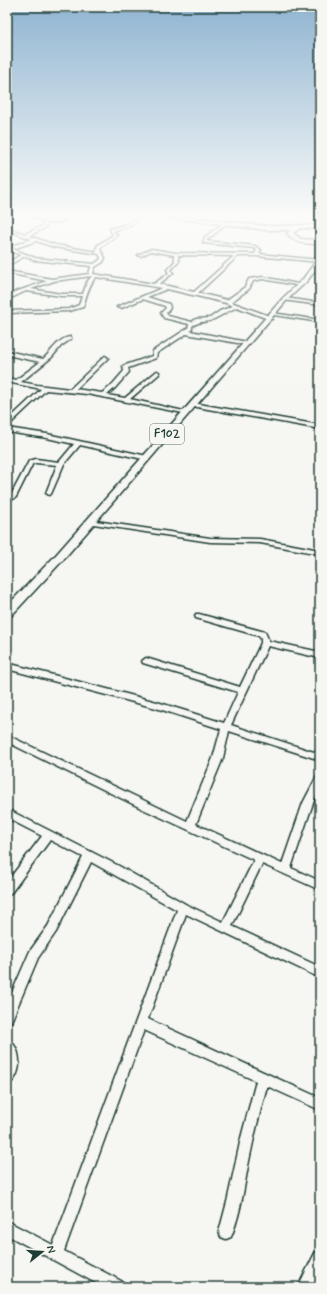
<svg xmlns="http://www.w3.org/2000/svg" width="327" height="1294" font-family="Mynerve,sans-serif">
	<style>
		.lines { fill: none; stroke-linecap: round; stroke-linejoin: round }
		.minor-casing { stroke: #1f3d34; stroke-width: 3 }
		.primary-casing { stroke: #1f3d34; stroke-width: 3 }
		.minor { fill: #f6f6f2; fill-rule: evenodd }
		.primary { fill: #f6f6f2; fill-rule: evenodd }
		.labels { text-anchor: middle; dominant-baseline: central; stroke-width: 3; stroke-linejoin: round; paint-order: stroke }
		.shield { fill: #f6f6f2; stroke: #60746d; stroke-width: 1 }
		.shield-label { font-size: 12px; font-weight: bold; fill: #1f3d34 }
	</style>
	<rect width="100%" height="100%" fill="#f6f6f2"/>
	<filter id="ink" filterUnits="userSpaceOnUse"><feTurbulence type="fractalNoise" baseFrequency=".025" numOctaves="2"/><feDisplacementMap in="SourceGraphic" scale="8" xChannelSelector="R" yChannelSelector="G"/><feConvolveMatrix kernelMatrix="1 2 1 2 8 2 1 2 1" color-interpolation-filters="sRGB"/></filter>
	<g filter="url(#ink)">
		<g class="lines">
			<defs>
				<path id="minor" d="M30 217C38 217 45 220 53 220 59 220 63 217 69 217L61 222 48 223 44 228 29 236 55 245 97 252 96 249 98 245 113 235 110 229 127 224 137 217H142L129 226 113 231 117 235 101 247 100 249 105 258 103 262 95 267 93 274 154 284 169 273 167 270 175 261 174 255 151 251 141 256 138 255 151 249 176 253 255 254 257 250 254 248 203 243 205 237 224 223 225 225 208 239 206 241 255 246 261 250 259 254 319 260 320 262 256 256H238L198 293 227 300 245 287 249 279 263 277 303 285 301 286 263 279 253 281 249 289 231 302 272 317V319H268L237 307C229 311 222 315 214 319 205 324 203 319 192 326V329L190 331 247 342 249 343V345L186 334 157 353 156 358 128 368 129 372 115 388 107 395 125 398 157 371 159 372V374L130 399 188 412V414L87 394 46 390 9 425 7 426V421L41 389 7 382V378L16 380 40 362 7 355V351L43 359C51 353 59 337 71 337V339L61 346 52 357 21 382 37 385 70 389 105 356 108 358 107 359 76 389 102 393 111 386 124 371 123 366 152 356 153 351 188 328 189 324 164 318 161 313 166 308 165 306 143 299 121 308 117 307 162 288 96 277C89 284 86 297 83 307L69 311 7 313V311L69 309 79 305 82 296H61L26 291 7 300V297L15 292 47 281 7 273V271L52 279 89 274 91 266 34 260 25 256 7 266V263L21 255 7 250V248L32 239 7 230V228L25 234 42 226 46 221ZM36 241 54 247 99 254 101 258 100 260 94 264 35 258 13 249ZM178 255 234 256 194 292 159 284 173 273 171 270 179 261ZM92 276 87 282 83 294H61L31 289 54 281ZM167 289 226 303 233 306 220 311 210 318 196 319 192 322 168 316 166 313 170 308 169 304 147 297Z
					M285 298 320 303V305L283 300V299Z
					M272 313 320 320V322L274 315H272Z
					M193 403 320 425V429L191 406 190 405Z
					M7 428 47 434 147 456 150 458 147 460 80 445 64 464 51 494 49 495 46 493 57 465 36 463H33L16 497 13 499 10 497 29 461 36 459 59 462 74 444 47 438 7 432Z
					M89 520 210 538 260 539 320 550V554L260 543 210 542 87 523 86 522Z
					M196 614H199L265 632 269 641 320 652V658L268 646 231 725 320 754V760L229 731 223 758 196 824 282 864 303 803 317 776 320 775V788L313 803 291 868 320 881V890L262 864 232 926 320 967V978L186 914 148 1019 320 1098V1110L267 1086C260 1111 254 1136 249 1161 244 1186 241 1213 231 1237L226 1239 221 1237 219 1232 227 1202 241 1138 256 1081 144 1030 64 1251 123 1282 125 1287H103L7 1235V1221L53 1245 177 910 91 862 56 932 38 958 11 1022 7 1024V1004L30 951 48 926 83 857 50 840 11 893 7 895V882L42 836 7 818V809L119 866 187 905 223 922 254 860 145 810 7 742V735L187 821 213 758 221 729 156 708 7 669V663L157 702 224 723 238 692 143 663 142 661 146 658 240 687 261 643V639L259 636 196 618 195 616Z
					M7 1039C23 1046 23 1078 7 1085Z
					M320 1251V1273L313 1287H298L315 1253Z"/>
				<path id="primary" d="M166 217H187L266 226 320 225V229L301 228 293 233 301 239 320 240V244C307 244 295 244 287 233L290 230H266Z
					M320 249V264L307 281 287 300 62 561 11 616 7 617V606L54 557 283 298 303 279 314 264 317 251Z"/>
			</defs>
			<use href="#minor" class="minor-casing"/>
			<use href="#primary" class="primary-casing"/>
			<use href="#minor" class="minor"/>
			<use href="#primary" class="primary"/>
		</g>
	</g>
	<linearGradient id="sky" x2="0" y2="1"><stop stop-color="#8fb4d1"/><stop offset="0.54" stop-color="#fbfbf9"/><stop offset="1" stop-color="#fbfbf9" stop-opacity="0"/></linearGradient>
	<rect width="327" height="399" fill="url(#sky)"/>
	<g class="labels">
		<rect class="shield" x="150" y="424" width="34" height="20" rx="3"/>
		<g class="shield-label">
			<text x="167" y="434">F102</text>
		</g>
	</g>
	<rect width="327" height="1294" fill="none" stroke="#f6f6f2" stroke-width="24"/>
	<rect x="12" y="12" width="303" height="1270" fill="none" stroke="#1f3d34" stroke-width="1.5" filter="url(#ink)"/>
	<g transform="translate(42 1252) rotate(73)" stroke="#f6f6f2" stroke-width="3" paint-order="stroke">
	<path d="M0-3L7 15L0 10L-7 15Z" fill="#1f3d34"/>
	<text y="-6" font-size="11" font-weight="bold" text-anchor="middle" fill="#1f3d34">N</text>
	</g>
</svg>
